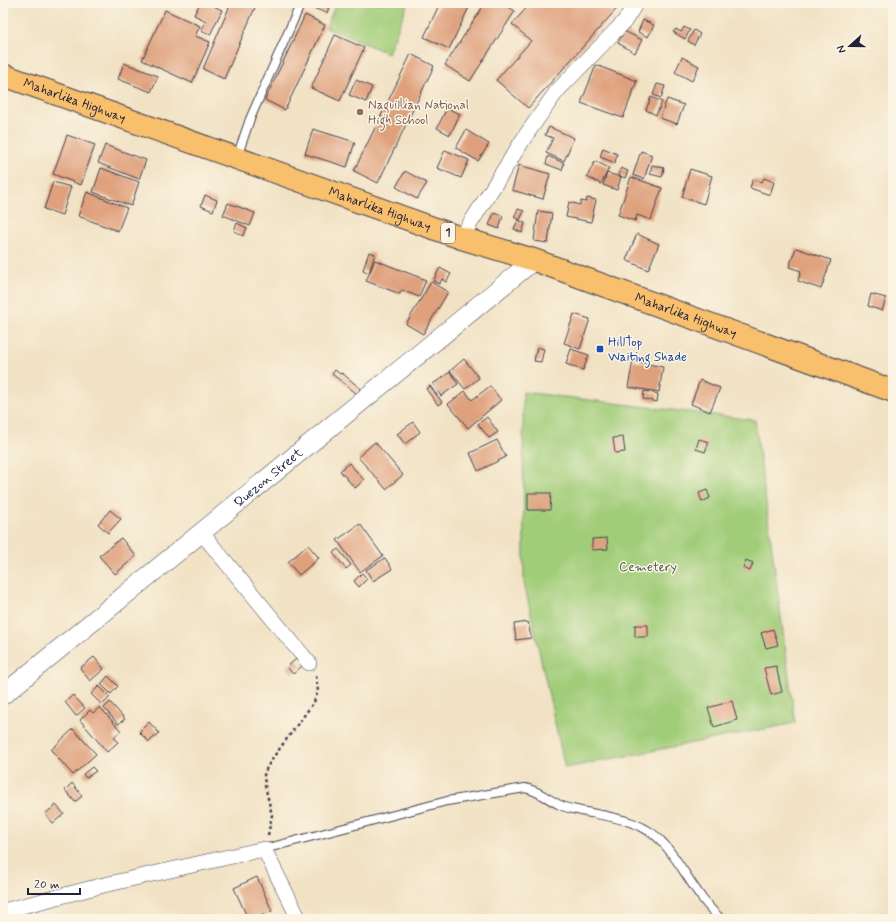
<svg xmlns="http://www.w3.org/2000/svg" width="896" height="922" font-family="Mynerve,sans-serif">
	<style>
		.green { fill: #a1cd79; stroke: #62785a }
		.building { fill: #dfa07d }
		.lines { fill: none; stroke-linecap: round; stroke-linejoin: round }
		.service-casing { stroke: #413f50; stroke-width: 10 }
		.minor-casing { stroke: #413f50; stroke-width: 16 }
		.tertiary-casing { stroke: #413f50; stroke-width: 20 }
		.trunk-casing { stroke: #413f50; stroke-width: 24 }
		.path { stroke: #413f50; stroke-width: 2.5; stroke-dasharray: 3 3; stroke-linecap: butt }
		.service { stroke: #fff; stroke-width: 8 }
		.minor { stroke: #fff; stroke-width: 15 }
		.tertiary { stroke: #fff; stroke-width: 19 }
		.trunk { stroke: #f8bf6c; stroke-width: 22 }
		.education-dot { fill: #8d6e63; stroke: #fcf5e5; stroke-width: 1.5 }
		.transit-dot { fill: #1a4fb4; stroke: #fcf5e5; stroke-width: 1.5 }
		.labels { text-anchor: middle; dominant-baseline: central; stroke-width: 3; stroke-linejoin: round; paint-order: stroke }
		.shield { fill: #fcf5e5; stroke: #63616e; stroke-width: 1 }
		.shield-label { font-size: 12px; font-weight: bold; fill: #22223b }
		.street-label { font-size: 13px; fill: #22223b; stroke: #fcf5e5 }
		.education-label { font-size: 13px; fill: #785e54; stroke: #fcf5e5; text-anchor: start }
		.transit-label { font-size: 13px; fill: #164399; stroke: #fcf5e5; text-anchor: start }
		.park-label { font-size: 13px; fill: #48554e; stroke: #fcf5e5 }
	</style>
	<rect width="100%" height="100%" fill="#fcf5e5"/>
	<filter id="ink" filterUnits="userSpaceOnUse"><feTurbulence type="fractalNoise" baseFrequency=".025" numOctaves="2"/><feDisplacementMap in="SourceGraphic" scale="8" xChannelSelector="R" yChannelSelector="G"/><feConvolveMatrix kernelMatrix="1 2 1 2 8 2 1 2 1" color-interpolation-filters="sRGB"/></filter>
	<filter id="wash" filterUnits="userSpaceOnUse"><feTurbulence type="fractalNoise" baseFrequency=".012" numOctaves="4" result="noise"/><feDisplacementMap in="SourceGraphic" scale="16" xChannelSelector="R" yChannelSelector="G"/><feGaussianBlur stdDeviation="0.9" result="paint"/><feColorMatrix in="noise" values="0 0 0 0 0 0 0 0 0 0 0 0 0 0 0 0 0 1.4 0 .05"/><feComposite in="paint" operator="in"/></filter>
	<g filter="url(#wash)">
		<rect width="100%" height="100%" fill="#f1e2c4"/>
		<path class="green" d="M336 3H408L388 53 326 28Z
			M523 392 755 420 795 723 565 768 524 583Z"/>
		<g id="blocks">
			<path class="building" d="M200 3H207L222 10 210 35 201 31 206 21 194 15Z
				M231 3H257L224 79 203 69Z
				M312 3H330L327 13 310 7Z
				M440 3H471L449 49 424 37Z
				M485 3H502L515 11 470 81 445 65Z
				M531 3H622L528 108 496 80 531 41 512 24Z
				M165 10 200 26 195 36 210 42 192 83 142 60Z
				M305 15 325 25 285 110 265 100Z
				M643 20 654 25 648 37 638 32Z
				M684 27 690 30 685 39 673 32 676 29 681 32Z
				M694 30 700 34 694 45 688 41Z
				M624 31 642 40 635 53 618 43Z
				M335 35 364 48 340 101 311 88Z
				M411 54 434 66 378 183 354 171Z
				M682 57 699 66 692 81 675 72Z
				M124 63 158 76 151 92 118 79Z
				M596 65 637 81 623 118 581 103Z
				M356 80 372 87 366 102 349 95Z
				M657 84 665 86 661 98 653 95Z
				M651 97 662 102 656 115 646 110Z
				M667 99 684 105 677 124 660 118Z
				M447 108 460 114 450 135 437 128Z
				M549 127 574 138 564 161 546 153 553 138 545 135Z
				M313 129 355 142 347 167 305 154Z
				M466 130 489 144 478 161 456 148Z
				M67 135 95 145 81 185 53 174Z
				M105 145 146 160 139 179 98 163Z
				M603 148 617 154 615 163 600 157Z
				M445 150 469 160 461 178 437 168Z
				M641 151 652 155 644 179 633 175Z
				M548 156 564 163 562 170 546 164Z
				M595 161 609 168 601 184 587 177Z
				M519 165 550 174 543 199 512 190Z
				M652 165 664 168 662 177 650 174Z
				M101 168 139 182 131 206 93 192Z
				M621 168 628 171 625 178 618 175Z
				M690 169 712 176 704 204 682 197Z
				M405 171 427 183 417 199 396 187Z
				M607 173 621 177 617 190 603 185Z
				M631 177 662 188 651 220 637 215 635 221 618 215Z
				M764 178 774 182 770 195 750 188 753 179 762 182Z
				M53 182 71 187 62 215 44 209Z
				M87 192 127 208 118 231 78 216Z
				M205 195 217 200 213 211 201 206Z
				M587 198 596 200 591 222 566 217 569 202 580 205 581 201 586 202Z
				M228 203 255 213 250 226 223 215Z
				M518 209 524 211 520 220 514 217Z
				M538 211 552 213 548 243 534 241Z
				M494 213 503 216 499 229 489 225Z
				M518 220 525 223 522 233 514 229Z
				M237 223 247 228 243 236 234 231Z
				M637 234 659 244 648 270 626 260Z
				M796 248 831 260 821 289 798 281 801 271 789 267Z
				M369 252 375 254 369 273 363 270Z
				M375 260 426 280 419 297 402 290 400 294 366 281Z
				M440 268 451 274 446 282 442 279 439 284 433 281Z
				M431 282 448 292 423 334 406 324Z
				M871 294 886 298 882 311 868 306Z
				M574 314 590 319 580 349 564 343Z
				M537 347 544 349 541 362 534 361Z
				M571 349 589 355 583 370 566 364Z
				M464 359 479 378 465 389 450 371Z
				M633 361 663 367 659 392 628 387Z
				M335 370 340 374 342 373 361 389 357 394 332 374Z
				M450 372 458 384 441 396 433 384Z
				M700 380 720 388 710 412 691 404Z
				M430 386 442 402 438 405 426 389Z
				M490 386 501 400 468 428 448 404 465 391 472 400Z
				M644 391 658 394 657 402 643 399Z
				M487 417 498 432 489 438 478 424Z
				M413 422 420 432 405 444 397 434Z
				M623 437 625 452 615 453 613 438Z
				M699 439 709 442 705 452 696 449Z
				M497 440 506 457 478 471 470 453Z
				M375 442 403 475 386 489 358 457Z
				M349 463 364 480 355 488 340 471Z
				M707 490 710 498 702 502 699 493Z
				M528 493H551L550 510H528Z
				M110 510 121 519 108 533 98 524Z
				M360 524 383 556 360 572 337 540Z
				M121 538 136 556 115 574 99 556Z
				M607 538 608 549 592 550V539Z
				M308 545 319 558 299 575 288 562Z
				M338 549 351 565 346 569 333 553Z
				M385 558 392 569 373 581 366 570Z
				M746 560 753 563 750 571 743 568Z
				M362 573 367 579 359 587 354 581Z
				M528 622 531 638 516 640 514 624Z
				M635 625H648V637H635Z
				M773 629 778 645 766 648 761 633Z
				M94 657 104 669 90 681 80 668Z
				M296 659 302 666 293 674 287 667Z
				M776 666 782 692 771 695 764 668Z
				M108 676 118 686 111 694 101 684Z
				M99 686 110 697 102 705 91 694Z
				M73 695 85 708 76 716 65 702Z
				M732 701 737 720 714 727 708 708Z
				M110 702 125 719 118 724 104 708Z
				M100 707 121 731 114 737 118 742 107 752 80 720 90 710 93 713Z
				M149 722 159 733 149 742 139 732Z
				M73 729 96 754 73 775 51 750Z
				M92 767 96 771 86 778 83 774Z
				M72 783 82 796 75 802 65 790Z
				M56 805 64 814 53 823 45 814Z
				M257 877 272 911 254 919H248L234 888Z"/>
		</g>
	</g>
	<g filter="url(#ink)">
		<use href="#blocks" fill-opacity="0" stroke="#413f50" stroke-width="1"/>
		<g class="lines">
			<defs>
				<path id="service" d="M237 157 250 119 301 3
					M264 849 447 801 525 788C539 791 546 798 558 804 565 808 573 809 581 811 610 817 644 820 664 844 685 868 696 897 721 919"/>
				<path id="minor" d="M461 238 526 135 557 91 624 22 636 3
					M201 532 309 663
					M3 911 104 885 264 849 299 919"/>
				<g id="tertiary">
					<path id="s1" d="M3 695 534 260"/>
				</g>
				<g id="trunk">
					<path id="s2" d="M3 75 461 238 534 260 893 391"/>
				</g>
			</defs>
			<use href="#service" class="service-casing"/>
			<use href="#minor" class="minor-casing"/>
			<use href="#tertiary" class="tertiary-casing"/>
			<use href="#trunk" class="trunk-casing"/>
			<path class="path" d="M268 835 272 815 265 786 264 775 267 767 275 755 314 702 318 691 316 676"/>
			<use href="#service" class="service"/>
			<use href="#minor" class="minor"/>
			<use href="#tertiary" class="tertiary"/>
			<use href="#trunk" class="trunk"/>
		</g>
	</g>
	<circle class="education-dot" cx="360" cy="112" r="4"/>
	<rect class="transit-dot" x="596" y="345" width="8" height="8" rx="2"/>
	<g class="labels">
		<rect class="shield" x="441" y="223" width="14" height="20" rx="3"/>
		<g class="shield-label">
			<text x="448" y="233">1</text>
		</g>
		<g class="street-label">
			<text stroke="none"><textPath href="#s2" startOffset="76">Maharlika Highway</textPath></text>
			<text stroke="none"><textPath href="#s2" startOffset="400">Maharlika Highway</textPath></text>
			<text stroke="none"><textPath href="#s2" startOffset="724">Maharlika Highway</textPath></text>
			<text stroke="none"><textPath href="#s1" startOffset="343">Quezon Street</textPath></text>
		</g>
		<g class="education-label">
			<text x="368" y="105">Naguillian National<tspan x="368" dy="15">High School</tspan></text>
		</g>
		<g class="transit-label">
			<text x="608" y="342">HillTop<tspan x="608" dy="15">Waiting Shade</tspan></text>
		</g>
		<g class="park-label">
			<text x="648" y="567">Cemetery</text>
		</g>
	</g>
	<rect width="896" height="922" fill="none" stroke="#fcf5e5" stroke-width="16"/>
	<g transform="translate(850 46) rotate(249)" stroke="#fcf5e5" stroke-width="3" paint-order="stroke">
	<path d="M0-3L7 15L0 10L-7 15Z" fill="#22223b"/>
	<text y="-6" font-size="11" font-weight="bold" text-anchor="middle" fill="#22223b">N</text>
	</g>
	<path d="M28 888v6h52v-6" fill="none" stroke="#22223b" stroke-width="2"/>
	<text x="34" y="888" font-size="12" fill="#22223b" stroke="#fcf5e5" stroke-width="3" paint-order="stroke">20 m</text>
</svg>
